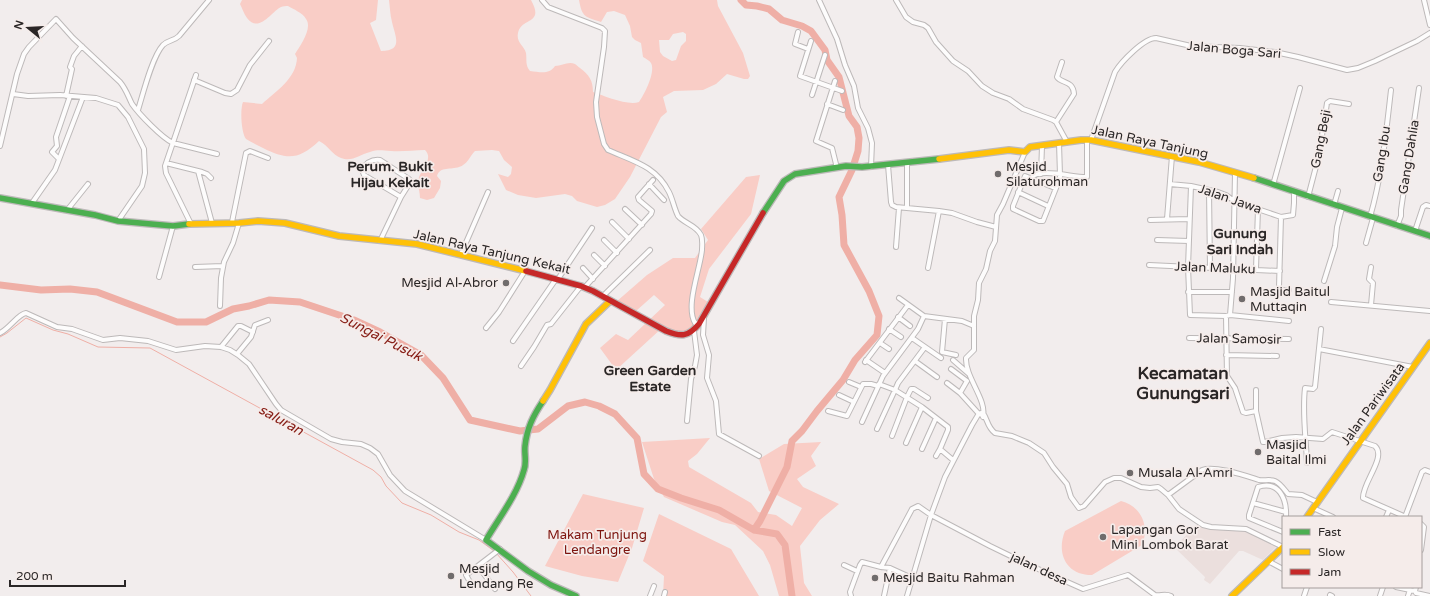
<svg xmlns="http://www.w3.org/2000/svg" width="1430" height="596" font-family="'Varela Round',sans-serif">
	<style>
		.built { fill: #ebdfdd }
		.green { fill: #f9cdc6; fill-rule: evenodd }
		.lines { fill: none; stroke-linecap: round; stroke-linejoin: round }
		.stream { stroke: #efafa6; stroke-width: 1 }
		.river { stroke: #efafa6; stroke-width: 7 }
		.street-casing { stroke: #bdb9b9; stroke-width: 6 }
		.fast-casing { stroke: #bdb9b9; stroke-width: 8 }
		.slow-casing { stroke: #bdb9b9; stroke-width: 8 }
		.jam-casing { stroke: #bdb9b9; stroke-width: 8 }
		.street { stroke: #fdfcfc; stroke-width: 4 }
		.fast { stroke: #4caf50; stroke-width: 5.5 }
		.slow { stroke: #ffc107; stroke-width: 5.5 }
		.jam { stroke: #c62828; stroke-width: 5.5 }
		.poi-dot { fill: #706c6c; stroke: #f5ecea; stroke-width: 1.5 }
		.labels { text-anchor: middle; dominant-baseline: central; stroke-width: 3.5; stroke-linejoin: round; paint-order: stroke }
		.street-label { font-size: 13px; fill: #2a2626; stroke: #f5ecea }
		.poi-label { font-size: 13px; fill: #2a2626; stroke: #f5ecea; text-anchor: start }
		.park-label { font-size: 13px; fill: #7d140e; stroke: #f5ecea }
		.neighbourhood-label { font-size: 14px; font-weight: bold; fill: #2a2626; stroke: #f5ecea }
		.water-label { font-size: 14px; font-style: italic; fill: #882019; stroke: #f5ecea }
		.district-label { font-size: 17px; font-weight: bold; fill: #2a2626; stroke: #f5ecea }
	</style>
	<rect width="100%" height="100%" fill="#f2eded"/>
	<path class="built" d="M1199 523 1203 526 1247 530 1278 545 1263 560 1243 551H1239L1210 584 1204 580 1205 577 1174 547Z"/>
	<path class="green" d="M242 0H378L376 20 370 23 381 51C404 51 395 36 392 22 390 15 390 7 389 0H531C545 25 521 17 518 33 516 43 524 45 526 53 527 60 525 65 530 71 540 72 549 75 555 66 562 66 568 61 575 64 577 65 578 67 580 68 589 75 593 80 593 92 604 96 628 106 639 102 644 95 656 72 651 63 649 60 646 59 643 57L641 43 635 40 632 37 630 26 625 15 614 11 607 12 601 22C585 17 582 17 579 0H717L718 6 743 53 750 76 748 79H744L727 74 716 84 703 90 674 91 663 97 667 112 661 117 630 177 615 199 605 205 597 207 577 201 572 196 565 194 536 198 518 195 506 190 498 174 508 177 511 174 512 167 504 160 499 151 492 150 475 151C470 156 467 165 459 167 451 170 440 166 437 176L441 181 440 188 434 198 427 200 420 198C420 193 418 187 418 182 418 171 435 160 425 150 414 150 402 152 391 151 382 151 380 149 370 152 359 155 352 162 341 158 332 155 329 146 319 141 299 160 287 160 263 148 257 145 251 142 246 139 241 132 240 109 243 102L262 104C276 91 296 79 297 58L295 54C300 46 313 28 306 19 303 13 293 9 288 6 286 6 283 6 281 7 272 11 259 34 247 18 244 14 242 8 240 4ZM683 32 686 34V41L681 46 676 60 672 61 663 56 660 52 659 40H669L673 34Z
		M760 175 751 214 709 269 700 297 708 302 689 332 672 334 662 328 616 370 600 348 616 334 628 340 665 305 654 295 636 311 616 302 647 275 673 258H695L708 240 701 229 746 177Z
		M710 438 697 454 688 461 689 467 751 503 758 512 776 515 792 526 802 508 769 491 759 459 784 444 821 442 811 456 816 466 797 479 803 487 839 504 820 520 800 546 804 583 812 596H779L770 565 763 551 735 525 722 522 664 497 654 479 642 442Z
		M583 494 644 508 632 548 618 582 582 576 545 566Z
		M1121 501C1141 506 1150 526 1142 545L1092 575C1066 575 1056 553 1065 531Z
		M659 514 731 549 759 596H663L664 576 643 561Z"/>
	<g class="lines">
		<path class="stream" d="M0 337 7 333 26 318 53 330 68 334 98 347 150 348 373 470 381 477 386 486 402 503 431 515 459 532 479 540 494 551
			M496 553 513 572 531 596"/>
		<path class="river" d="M741 0 746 5 757 6 769 9 782 20 802 26 811 31 825 50 827 60 839 77 849 116 857 127 859 138 858 151 852 170 839 197 842 215 844 245 869 291 879 316 877 335 855 360 843 380 817 411 802 431 792 441 787 467 760 521 754 530
			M0 285 41 290 70 289 97 292 177 322H206L233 309 249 306 269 300 300 302 354 320 380 332 421 355 443 378 470 420 520 431 538 429 568 406 585 402 599 406 615 414 637 438 644 474 658 489 681 498 719 510 754 530 777 534 785 545 792 596"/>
		<defs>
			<path id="street" d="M542 0 548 7 602 28 605 31 604 47 596 102 597 117 604 144 608 150C633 161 656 166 669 192 673 200 674 208 678 216 685 224 696 225 701 235 703 240 702 246 702 250 700 270 685 306 695 323L699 324
				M819 0 837 39 845 65 854 86 858 108 868 128 872 143 871 167
				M896 0 906 17 913 22 924 25 928 28 936 42 953 61 968 71 982 86 993 93 1009 99 1023 109 1053 120 1056 122 1067 142
				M1424 0 1430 25
				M798 32 795 44 808 49
				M811 41 800 76 842 91
				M194 80 225 93 231 94 237 90 250 65 269 41
				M835 81 816 141 832 148 837 168
				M13 94 28 96 60 95 96 98 118 105 128 117 144 149 145 173 142 186 118 221
				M812 95 825 55
				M66 96 72 69 70 67 74 56 82 46
				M827 104 843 110
				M138 110C143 94 152 57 163 45 168 40 174 41 179 36L209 0
				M1056 122 1074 94C1073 80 1062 84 1057 77L1062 62
				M1091 140 1115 72C1121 62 1144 38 1156 38L1191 46 1240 48 1275 52 1298 57 1347 70 1358 68 1375 61 1417 41 1430 33
				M173 143 217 154
				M0 146 17 74 24 54 29 47 56 19 73 38 120 82C126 89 128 96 132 104 139 114 162 138 173 143
				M59 159 52 152 57 146 56 137 70 96
				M166 163 202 172 207 174 211 178
				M907 163V208
				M888 165 891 202 892 205 896 207 939 211 928 268
				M198 171 212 223
				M1041 174 1042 146
				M1031 178C1039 167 1075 178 1087 177V140
				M649 184 664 200
				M1170 184 1191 186 1218 192 1226 195 1234 201 1281 217 1293 215 1294 203V192
				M1273 185 1300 88
				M1191 186 1188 267 1190 315 1226 316 1230 315 1289 321
				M1055 188 1025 176 1013 206V209L1039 221H1043L1060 178V175L1059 143
				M1209 190 1210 268
				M1018 192 1048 206
				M1308 197 1319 155 1327 103 1330 101 1349 104
				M32 203 55 170 83 97
				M1334 205 1338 191
				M68 209 88 184
				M625 209 642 225
				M939 211 952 213 977 222 996 227
				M1281 217 1279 287 1282 290H1289
				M1370 217C1382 176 1386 133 1391 90
				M1167 219 1172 156
				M1150 220 1189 219
				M232 222 246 153 250 151 268 158
				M612 222 629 239
				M191 224 166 173 165 166 196 75
				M1397 226 1401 216V210L1419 88
				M1415 231 1423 207 1426 205 1430 206
				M604 240 617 253
				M1157 240 1189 241
				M380 241 401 197 411 181 409 179 380 160C372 159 366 163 362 170L364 175 401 197
				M1366 243 1373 218
				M896 247 899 208
				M461 254 488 192
				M594 255 605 266
				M1149 265 1280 271
				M195 267 223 266
				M583 268 593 279
				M1256 269 1258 209
				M159 277 173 226
				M558 279 592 228
				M1324 281 1335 246 1337 227 1342 208
				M585 287 651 214 652 211 639 200 638 197 653 180
				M1188 292H1232
				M603 296 650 250
				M899 298 924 316 962 321 974 326
				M1331 302 1430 311
				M1371 305 1373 283 1369 279 1371 267
				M220 306 221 278 224 262 233 243 239 223
				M1230 315 1233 278 1235 173
				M1226 316 1227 376 1235 388 1243 412 1246 413 1256 411 1263 442H1265L1282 438 1296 437 1323 439 1332 432 1375 446C1387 457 1362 483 1363 498L1406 517
				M898 317 910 326
				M704 318 703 335 709 355 707 378 716 401 719 434 759 456
				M945 319 942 352 956 355
				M486 328 499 312 525 271
				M889 329 901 337
				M0 333C10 328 18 314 26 313L57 327 72 329 103 340 120 338 148 341 176 350 205 346 221 347 230 350 238 355 249 364 276 404 281 410 331 439 342 442 361 444 370 448 378 454 390 475 405 491 486 540
				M912 338 941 358
				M1189 338 1289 339
				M513 341 556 279
				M880 343 889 349
				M221 347 238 326H241L253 332
				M925 347 898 383 895 390 922 407 948 427V430L940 449 953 460
				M1319 349 1413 367
				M237 354 251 337 255 325 268 320
				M1226 355 1277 356
				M866 360 885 373
				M953 360 969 374
				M915 361 937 377
				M865 362 908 305
				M521 366 534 347 547 325 551 324 581 286
				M951 369 967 381 960 393
				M849 382 861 387
				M947 383 960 393 979 414
				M1256 390V411
				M839 395 854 402
				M828 411 847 416 863 384H871L878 386
				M983 416C987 400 965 377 966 358L974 350V316L978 300 979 283 986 269 990 251 995 241 997 215 1003 204 1025 152
				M687 421 691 379 695 366 697 355 694 331
				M862 422 883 376 918 329 924 316
				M877 429 895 390 879 384
				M892 436 907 397 911 389H914L928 398
				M906 443 922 407
				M922 449 936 418
				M936 456 940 449
				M1307 463C1306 438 1302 413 1305 388L1313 389 1315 387 1321 329
				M1168 495 1202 470C1215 465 1246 476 1259 480 1264 481 1270 479 1275 481 1280 483 1284 489 1288 494L1302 495 1317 502
				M1253 503 1286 512
				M1313 508 1333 517
				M1386 517 1389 510
				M1405 517 1422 472 1425 470 1430 472
				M1421 524 1424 527 1421 550
				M1283 532 1249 518V515L1258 487C1279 480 1287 499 1286 517
				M1268 561 1283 569
				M844 565 857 571
				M478 566 495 589
				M881 567 912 509 918 506 931 515 990 546 1027 564 1083 589 1128 575 1155 595C1161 596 1165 593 1171 596
				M470 582 466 575 500 549
				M1396 587 1415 591
				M1416 587 1415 591 1416 593 1430 596
				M1330 595 1332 596
				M650 596 654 586
				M664 596 665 592
				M851 596 850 592 860 565 862 562 881 567 890 568 912 578
				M884 596 890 568
				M907 596 931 515 945 477 972 425 978 415 981 413 983 417V413C988 420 987 427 995 433L1012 436 1029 443 1044 453 1053 467 1067 484 1071 497 1079 508 1084 506 1105 482 1114 478H1121L1141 487 1150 488 1158 487 1161 489 1168 495 1179 509 1203 525 1211 527 1246 529 1283 547
				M1304 596 1307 587
				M1380 596 1383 587
				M1408 596 1410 590"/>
			<path id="fast" d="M1254 178 1430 236
				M0 198 95 215 118 221 173 226 189 224
				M763 213 784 181 795 174 846 166 862 167 939 159
				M543 401C533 416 527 428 525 446 524 454 527 462 524 470 517 495 499 518 486 540L528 571 551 585 576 596"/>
			<path id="slow" d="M939 159 1009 150 1025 152 1030 147 1081 140H1091L1199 162 1254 178
				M189 224 239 223 258 221 285 223 339 236 417 244 526 271
				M543 401 550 390 586 324 610 301
				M1307 517 1430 343
				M1232 596 1283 547"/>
			<path id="jam" d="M526 271 581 286 593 291 666 331C681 337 688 337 699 324L763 213"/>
		</defs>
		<use href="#street" class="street-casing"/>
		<use href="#fast" class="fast-casing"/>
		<use href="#slow" class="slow-casing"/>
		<use href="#jam" class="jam-casing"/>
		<use href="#street" class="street"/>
		<use href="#fast" class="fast"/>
		<use href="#slow" class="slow"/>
		<use href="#jam" class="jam"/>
	</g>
	<g class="poi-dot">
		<circle cx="998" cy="174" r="4"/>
		<circle cx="506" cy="283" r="4"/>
		<circle cx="1242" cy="299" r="4"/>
		<circle cx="1258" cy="452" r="4"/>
		<circle cx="1130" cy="473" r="4"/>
		<circle cx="1103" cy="537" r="4"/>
		<circle cx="451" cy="576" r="4"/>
		<circle cx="875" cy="578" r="4"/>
	</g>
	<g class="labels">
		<g class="street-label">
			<text transform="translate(1234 50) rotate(5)">Jalan Boga Sari</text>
			<text transform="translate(1321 139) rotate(-79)">Gang Beji</text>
			<text transform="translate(1150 142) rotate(12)">Jalan Raya Tanjung</text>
			<text transform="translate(1382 154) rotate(-81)">Gang Ibu</text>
			<text transform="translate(1409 157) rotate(-81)">Gang Dahlia</text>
			<text transform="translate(1230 199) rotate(19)">Jalan Jawa</text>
			<text transform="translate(492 252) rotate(13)">Jalan Raya Tanjung Kekait</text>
			<text transform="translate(1215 268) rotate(2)">Jalan Maluku</text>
			<text transform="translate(1239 339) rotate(1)">Jalan Samosir</text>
			<text transform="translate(1373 404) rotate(-54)">Jalan Pariwisata</text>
			<text transform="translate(1039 569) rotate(25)">jalan desa</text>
		</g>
		<g class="poi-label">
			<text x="1006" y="167">Mesjid<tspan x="1006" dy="15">Silaturohman</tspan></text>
			<text x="498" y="283" text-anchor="end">Mesjid Al-Abror</text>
			<text x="1250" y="292">Masjid Baitul<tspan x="1250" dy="15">Muttaqin</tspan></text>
			<text x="1266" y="445">Masjid<tspan x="1266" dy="15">Baital Ilmi</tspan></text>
			<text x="1138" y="473">Musala Al-Amri</text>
			<text x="1111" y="530">Lapangan Gor<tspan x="1111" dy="15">Mini Lombok Barat</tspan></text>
			<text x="459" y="569">Mesjid<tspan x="459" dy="15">Lendang Re</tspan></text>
			<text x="883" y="578">Mesjid Baitu Rahman</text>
		</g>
		<g class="park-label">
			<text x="597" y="535">Makam Tunjung<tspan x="597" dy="15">Lendangre</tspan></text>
		</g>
		<g class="neighbourhood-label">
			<text x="390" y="166">Perum. Bukit<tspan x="390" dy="16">Hijau Kekait</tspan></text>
			<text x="1240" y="233">Gunung<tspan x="1240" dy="16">Sari Indah</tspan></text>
			<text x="650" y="370">Green Garden<tspan x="650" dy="16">Estate</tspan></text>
		</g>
		<g class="water-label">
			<text transform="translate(381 337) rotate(27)">Sungai Pusuk</text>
			<text transform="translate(281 420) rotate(29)">saluran</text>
		</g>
		<g class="district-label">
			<text x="1183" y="373">Kecamatan<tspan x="1183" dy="20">Gunungsari</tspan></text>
		</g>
	</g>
	<rect x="1282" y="516" width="140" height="72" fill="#f5ecea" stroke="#a49d9c"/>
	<rect x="1290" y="529" width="20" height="6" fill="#4caf50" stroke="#a49d9c"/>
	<text x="1318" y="536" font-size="12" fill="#2a2626">Fast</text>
	<rect x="1290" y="549" width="20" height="6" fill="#ffc107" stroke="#a49d9c"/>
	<text x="1318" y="556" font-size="12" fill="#2a2626">Slow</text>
	<rect x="1290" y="569" width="20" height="6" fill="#c62828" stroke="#a49d9c"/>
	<text x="1318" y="576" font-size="12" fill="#2a2626">Jam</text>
	<g transform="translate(28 28) rotate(288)" stroke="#f5ecea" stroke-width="3" paint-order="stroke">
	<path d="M0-3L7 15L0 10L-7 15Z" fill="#2a2626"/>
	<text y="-6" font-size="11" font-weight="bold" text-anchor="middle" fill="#2a2626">N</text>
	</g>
	<path d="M10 580v6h115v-6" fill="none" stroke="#2a2626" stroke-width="2"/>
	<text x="16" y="580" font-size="12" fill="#2a2626" stroke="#f5ecea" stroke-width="3" paint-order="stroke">200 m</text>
</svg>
